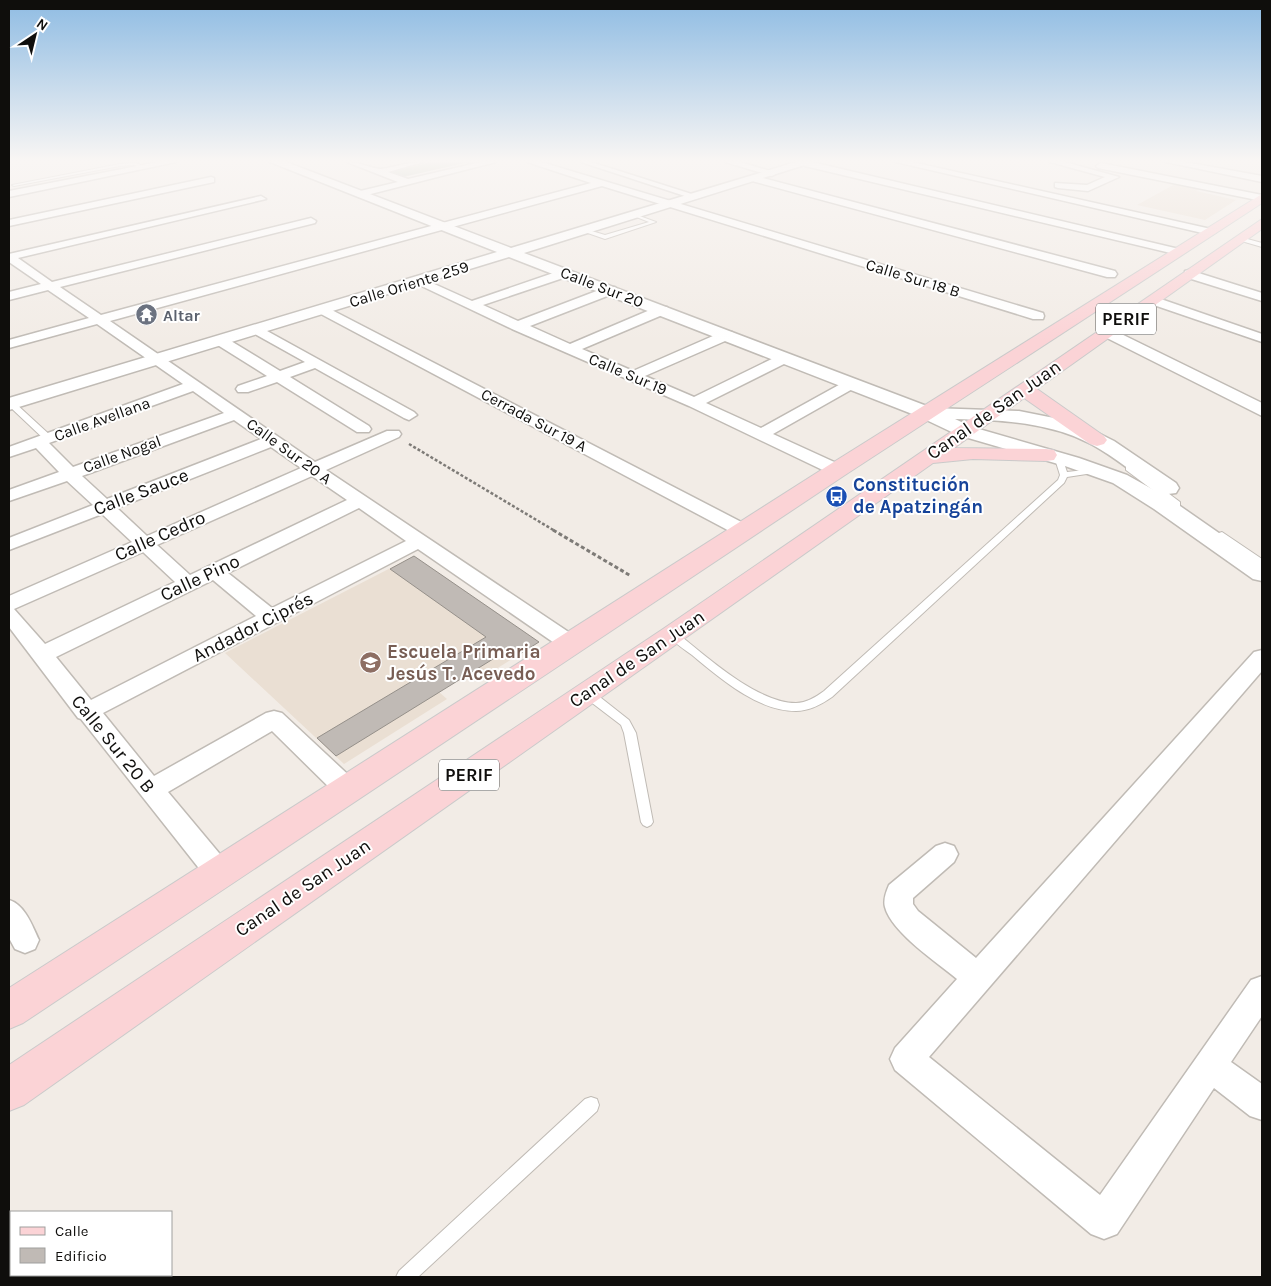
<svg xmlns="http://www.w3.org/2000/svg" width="1271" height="1286" font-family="Karla,sans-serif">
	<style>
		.built { fill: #eadfd3 }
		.green { fill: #b4bea9 }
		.building { fill: #c0bab5; stroke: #95908a }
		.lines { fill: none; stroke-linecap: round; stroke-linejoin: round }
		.service-casing { stroke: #c0bbb5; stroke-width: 2 }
		.pedestrian-casing { stroke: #c0bbb5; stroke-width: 3 }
		.minor-casing { stroke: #c0bbb5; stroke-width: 3 }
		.tertiary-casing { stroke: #c0bbb5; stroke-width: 3 }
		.primary-casing { stroke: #cacaca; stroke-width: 2 }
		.path-far1 { stroke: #7e7b77; stroke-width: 2.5; stroke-dasharray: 3 2; stroke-linecap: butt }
		.path { stroke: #7e7b77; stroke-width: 3; stroke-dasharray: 4 2.5; stroke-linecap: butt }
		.service { fill: #fff; fill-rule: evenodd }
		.pedestrian { fill: #fff; fill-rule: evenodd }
		.minor { fill: #fff; fill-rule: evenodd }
		.tertiary { fill: #fff; fill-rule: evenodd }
		.primary { fill: #fbd3d6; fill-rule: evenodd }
		.labels { text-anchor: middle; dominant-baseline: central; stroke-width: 4; stroke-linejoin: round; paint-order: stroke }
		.far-street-label { font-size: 16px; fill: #0f0e0c; stroke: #fff }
		.far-worship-label { font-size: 16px; font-weight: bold; fill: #5b616d; stroke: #fff; text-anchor: start }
		.shield { fill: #fff; stroke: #575655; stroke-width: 1 }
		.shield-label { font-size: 18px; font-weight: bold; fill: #0f0e0c }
		.street-label { font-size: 19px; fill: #0f0e0c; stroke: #fff }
		.transit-label { font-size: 19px; font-weight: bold; fill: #164399; stroke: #fff; text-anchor: start }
		.education-label { font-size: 19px; font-weight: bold; fill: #785e54; stroke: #fff; text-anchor: start }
	</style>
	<rect width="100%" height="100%" fill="#f2ece6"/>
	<path class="built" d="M1177 183 1201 188 1196 191 1236 200 1205 220 1137 205Z
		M414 556 539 642 485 676 476 669 439 692 447 699 344 764 225 653Z"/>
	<path class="green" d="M432 162H469L403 177 388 172Z"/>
	<path class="building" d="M414 556 539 642 515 657 506 651 336 756 317 738 486 637 390 569Z"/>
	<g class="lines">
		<defs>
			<path id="service" d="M136 163 144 167 142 168 135 165 120 166 14 186 12 185 120 164Z
				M634 214 656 222 605 239 582 231 585 229 605 235 649 222 634 216Z
				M1240 237 1262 243V247L1238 240Z
				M9 402H14L51 436V440H45L9 406Z
				M1056 457H1062L1067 472 1093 469 1097 471 1093 473 1067 477 1064 483 832 697C822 704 809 711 796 711 757 711 720 678 692 655 684 649 674 643 668 635L673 632 677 633C706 656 757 703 796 703 806 703 816 697 824 691L1058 480 1060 475 1055 459Z
				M1126 466H1132L1180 502V506H1174L1126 470Z
				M1222 532 1262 559V566L1259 565 1219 537 1218 535 1219 533Z
				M587 689 591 690 629 720 636 733 653 822 651 825 647 827 643 825 641 822 624 733 621 725 583 696 582 693 583 690Z
				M591 1097 597 1099 599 1105 597 1111 418 1277H396L399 1271 585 1099Z"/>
			<path id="pedestrian" d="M581 162H591L701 197 694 199Z"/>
			<path id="minor" d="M158 162H176L9 197V191Z
				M347 162C359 162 373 169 381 169 395 167 408 162 423 162L388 172 408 179 481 162H496L359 197 354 194 356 192 398 182Z
				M527 162H541L1043 313 1044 316 1043 319H1033L602 186 110 321 315 462 387 431H399L401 434 399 437 326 470 579 639 582 644 579 649 571 651 563 649 418 549 103 713 154 776 266 713 274 711 282 713 356 782 359 789 356 796 347 799 338 796 272 731 168 792 229 865 233 873 229 881 219 884 209 881 81 719 78 718 9 627V596L132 542 102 514 9 550V538L93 505 67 481 9 501V490L59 472 36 448 9 457V447L183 384 97 324 9 348V340L89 318 48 290 9 300V292L41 284 9 262V254L261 196 266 199 18 258 52 282 311 218 316 221 315 223 60 287 101 315 591 183ZM193 391 224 413 73 467 49 443ZM234 420 261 439 107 499 82 476ZM271 447 301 468 147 536 117 508ZM312 476 347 500 190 575 157 545ZM359 508 406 541 272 608 228 573ZM143 552 175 582 45 644 14 609ZM213 580 256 616 91 700 56 657Z
				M725 162H740L777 173 772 176Z
				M801 162H812L1179 249 1185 252 1179 255 805 166Z
				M896 162H912L1211 229 1216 232 1211 235Z
				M1050 162H1065L1119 177 1088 191 1058 188 1055 187V183L1087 185 1105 177Z
				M1166 162H1185L1262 176V182Z
				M1101 163 1262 195V201L1098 168 1096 166Z
				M755 176 1115 271 1117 274 1115 277H1107L752 181V177Z
				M211 177 214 178V182L9 226V220Z
				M565 269 569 270V276L483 305 518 321 607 287H615L617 290 615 293 530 326 570 344 657 307H667L668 310 667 313 582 349 633 371 722 332H732L734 335 732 338 645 376 694 397 780 355H790L792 358 790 361 706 403 761 428 846 381H856L858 384 856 387 773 434 843 466 845 470 843 474H831L689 406 512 329 411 281 417 277 421 278 472 301Z
				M1189 270 1262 293V301L1185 277V271Z
				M1152 296 1262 334V342L1148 303 1146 300Z
				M324 306 751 527 753 531 751 535H737L319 313 318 310 319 307Z
				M258 326 414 412 417 415 409 420 404 418 315 368 290 377 369 426 371 429 369 432H357L277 382 248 392H238L236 389 238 386 267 376 216 344 214 341 216 338H226L280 371 305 362 253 333 251 330Z
				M1262 650V671L929 1057 1100 1195 1251 980 1262 976V1016L1231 1062 1262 1084V1120L1250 1116 1214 1088 1117 1234 1104 1239 1091 1234 895 1070 890 1059 895 1048 957 979C938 963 891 932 885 907 883 900 886 892 889 885L936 846 945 843 954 846 958 854 954 862 913 898V904L918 911 976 958 1254 652Z
				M9 900C25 905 32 925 39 940L35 949 25 953 15 949 9 938Z"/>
			<path id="tertiary" d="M270 162H286L511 248 796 162H814L524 253 932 408 1019 411 1059 419 1086 427 1114 441 1176 483 1179 488 1176 493 1168 494 1160 493C1138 476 1115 457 1091 444 1049 422 1001 420 955 419L972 427 1079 458 1127 475 1170 499 1262 563V581L1253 579 1154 509 1113 483 1065 466 958 435 920 417 509 257 9 410V398L497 252Z
				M1107 327 1262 403V416L1101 335 1099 332 1101 329Z"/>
			<path id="primary" d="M1262 194V203L845 475 23 1023 9 1029V988L829 465Z
				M1262 219V229L1037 389 1104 436 1107 440 1104 444 1097 446 1090 444 1024 398 954 448 1046 449 1054 450 1057 455 1054 460 1046 461 973 459 933 463 24 1105 9 1111V1065L663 629Z"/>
		</defs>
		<use href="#service" class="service-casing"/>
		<use href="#pedestrian" class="pedestrian-casing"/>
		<use href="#minor" class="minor-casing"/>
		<use href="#tertiary" class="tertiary-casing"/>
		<use href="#primary" class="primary-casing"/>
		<path class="path-far1" d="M409 444 555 531"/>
		<path class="path" d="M553 530 631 576"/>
		<use href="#service" class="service"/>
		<use href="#pedestrian" class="pedestrian"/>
		<use href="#minor" class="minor"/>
		<use href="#tertiary" class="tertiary"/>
		<use href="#primary" class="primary"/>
	</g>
	<linearGradient id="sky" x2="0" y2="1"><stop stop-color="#8fbce3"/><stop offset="0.47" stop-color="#f9f6f4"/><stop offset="1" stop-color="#f9f6f4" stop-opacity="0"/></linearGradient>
	<rect width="1271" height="342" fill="url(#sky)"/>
	<defs>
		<symbol id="temple-disc" viewBox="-11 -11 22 22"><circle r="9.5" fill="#6b7280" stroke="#fff"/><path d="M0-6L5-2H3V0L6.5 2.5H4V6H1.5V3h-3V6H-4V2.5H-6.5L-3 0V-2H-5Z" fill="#fff"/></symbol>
		<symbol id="bus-disc" viewBox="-11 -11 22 22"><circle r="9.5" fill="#1a4fb4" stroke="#fff"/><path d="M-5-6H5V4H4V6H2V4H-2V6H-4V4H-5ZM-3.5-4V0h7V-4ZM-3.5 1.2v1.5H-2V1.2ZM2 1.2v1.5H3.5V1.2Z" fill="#fff"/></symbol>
		<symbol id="school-disc" viewBox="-11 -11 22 22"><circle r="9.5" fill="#8d6e63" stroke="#fff"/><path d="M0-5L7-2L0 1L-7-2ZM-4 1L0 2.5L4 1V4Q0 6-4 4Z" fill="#fff"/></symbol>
	</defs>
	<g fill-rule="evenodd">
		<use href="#temple-disc" x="134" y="302" width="25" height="25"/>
		<use href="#bus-disc" x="824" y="484" width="25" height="25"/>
		<use href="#school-disc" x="358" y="650" width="25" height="25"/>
	</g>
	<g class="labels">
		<g class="far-street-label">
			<text transform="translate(913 278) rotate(17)">Calle Sur 18 B</text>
			<text transform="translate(409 284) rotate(-17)">Calle Oriente 259</text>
			<text transform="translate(602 287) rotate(21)">Calle Sur 20</text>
			<text transform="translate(628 374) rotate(23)">Calle Sur 19</text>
			<text transform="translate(102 419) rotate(-20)">Calle Avellana</text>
			<text transform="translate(534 420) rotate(28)">Cerrada Sur 19 A</text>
			<text transform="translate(289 451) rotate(36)">Calle Sur 20 A</text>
			<text transform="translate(122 454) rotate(-20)">Calle Nogal</text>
		</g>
		<g class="far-worship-label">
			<text x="163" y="315">Altar</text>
		</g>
		<g class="shield">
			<rect x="1096" y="303.5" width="60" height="31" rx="4"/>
			<rect x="439" y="759.5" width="60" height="31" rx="4"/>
		</g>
		<g class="shield-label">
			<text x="1126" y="319">PERIF</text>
			<text x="469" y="775">PERIF</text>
		</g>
		<g class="street-label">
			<text transform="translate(994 410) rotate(-35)">Canal de San Juan</text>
			<text transform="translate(141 492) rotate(-21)">Calle Sauce</text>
			<text transform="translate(160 536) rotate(-24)">Calle Cedro</text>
			<text transform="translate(200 578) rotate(-25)">Calle Pino</text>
			<text transform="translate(253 627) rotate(-27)">Andador Ciprés</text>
			<text transform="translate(637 659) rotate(-34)">Canal de San Juan</text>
			<text transform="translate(113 744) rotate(51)">Calle Sur 20 B</text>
			<text transform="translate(303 888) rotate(-34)">Canal de San Juan</text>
		</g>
		<g class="transit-label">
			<text x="853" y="485">Constitución<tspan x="853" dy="22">de Apatzingán</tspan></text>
		</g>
		<g class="education-label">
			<text x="387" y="652">Escuela Primaria<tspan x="387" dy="22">Jesús T. Acevedo</tspan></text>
		</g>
	</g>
	<rect width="1271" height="1286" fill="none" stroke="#0f0e0c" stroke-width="20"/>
	<rect x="10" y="1211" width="162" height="65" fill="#ffffff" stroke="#9f9f9e"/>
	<rect x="20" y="1227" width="25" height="8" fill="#fbd3d6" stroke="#9f9f9e"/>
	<text x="55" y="1236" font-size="15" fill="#0f0e0c">Calle</text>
	<rect x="20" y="1248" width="25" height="15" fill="#c0bab5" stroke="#9f9f9e"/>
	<text x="55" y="1261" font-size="15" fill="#0f0e0c">Edificio</text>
	<g transform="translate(35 35) rotate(35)" stroke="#ffffff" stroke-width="4" paint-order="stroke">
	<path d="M0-4L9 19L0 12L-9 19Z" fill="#0f0e0c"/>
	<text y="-8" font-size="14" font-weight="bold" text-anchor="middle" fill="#0f0e0c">N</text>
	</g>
</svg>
